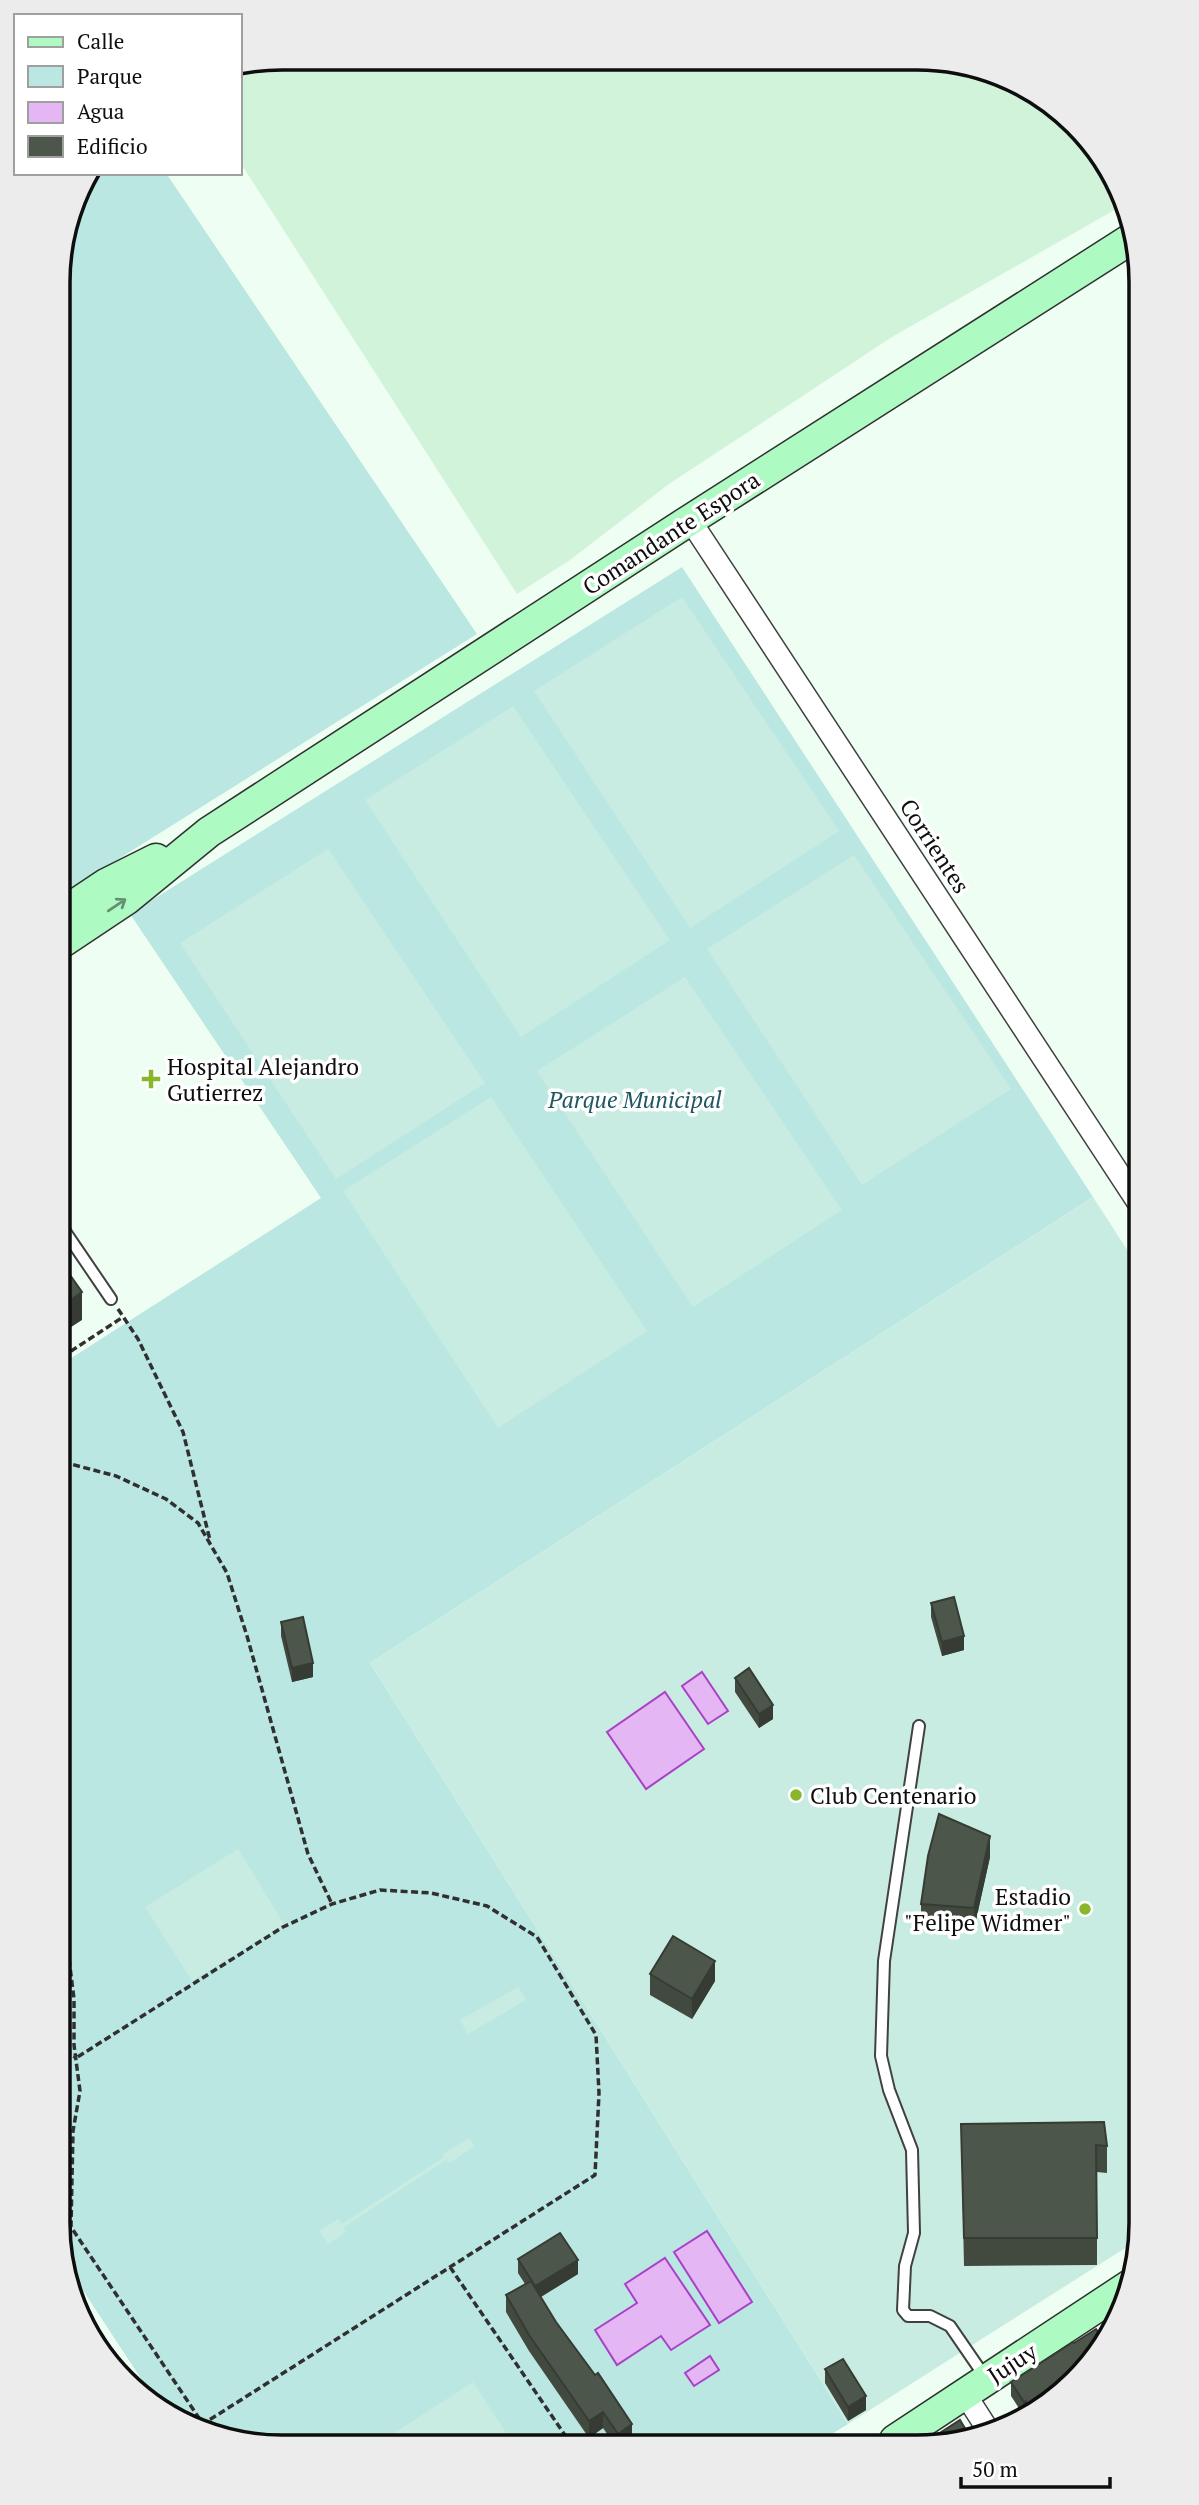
<svg xmlns="http://www.w3.org/2000/svg" width="1199" height="2505" font-family="'PT Serif',serif">
	<style>
		.farmland { fill: #d0f3da }
		.green { fill: #bae7e1 }
		.pitch { fill: #c9ece2 }
		.water { fill: #e4b6f3; stroke: #a941c6; stroke-width: 2 }
		.lines { fill: none; stroke-linecap: round; stroke-linejoin: round }
		.lane-casing { stroke: #414141; stroke-width: 14 }
		.street-casing { stroke: #414141; stroke-width: 24 }
		.secondary-casing { stroke: #303030; stroke-width: 33 }
		.path { stroke: #303030; stroke-width: 3.5; stroke-dasharray: 7 3.5; stroke-linecap: butt }
		.lane { stroke: #fff; stroke-width: 10 }
		.street { stroke: #fff; stroke-width: 21 }
		.secondary { stroke: #adfbc2; stroke-width: 30 }
		.wall { fill: #424a40 }
		.shaded-wall { fill: #363c34 }
		.building { fill: #4d564a; stroke: #363c34; stroke-width: 2 }
		.oneway { stroke: #659071 }
		.poi-dot { fill: #89b72c; stroke: #fff; stroke-width: 2.5 }
		.labels { text-anchor: middle; dominant-baseline: central; stroke-width: 7; stroke-linejoin: round; paint-order: stroke }
		.street-label { font-size: 23px; fill: #0e0e0e; stroke: #fff }
		.poi-label { font-size: 23px; fill: #0e0e0e; stroke: #fff; text-anchor: start }
		.park-label { font-size: 23px; font-style: italic; fill: #215762; stroke: #fff }
		.rim { fill: none; stroke: #0e0e0e; stroke-width: 3.5 }
	</style>
	<rect width="100%" height="100%" fill="#effef2"/>
	<path class="farmland" d="M282 58 961 62 1065 114 1104 158 1125 204 892 337 669 484 570 560 517 594 240 162V66Z"/>
	<path class="green" d="M88 173H166L477 634 61 895 58 267 81 182Z
		M682 567 1093 1197 370 1663 848 2424 822 2440 238 2443 157 2403 65 2263 62 1364 321 1198 130 914Z"/>
	<path class="pitch" d="M682 597 839 831 690 928 534 691Z
		M513 706 670 940 521 1037 365 800Z
		M328 849 485 1083 336 1179 180 943Z
		M854 855 1011 1089 862 1185 707 949Z
		M685 977 842 1210 693 1307 537 1071Z
		M491 1097 647 1331 498 1428 343 1191Z
		M1093 1197 1137 1265 1141 2238 848 2424 370 1663Z
		M238 1849 284 1924 192 1981 145 1907Z
		M518 1987 526 2000 468 2034 460 2020Z
		M469 2138 475 2146 449 2163 446 2160 344 2227 346 2232 328 2244 319 2231 338 2219 342 2224 444 2157 443 2154Z
		M473 2382 512 2442H387L385 2439Z"/>
	<path class="water" d="M702 1672 728 1711 708 1724 682 1686Z
		M665 1692 704 1749 646 1789 607 1732Z
		M707 2231 752 2302 719 2323 674 2252Z
		M665 2258 710 2325 671 2350 661 2336 617 2365 595 2330 637 2303 625 2284Z
		M710 2356 719 2370 694 2386 685 2373Z"/>
	<g class="lines">
		<defs>
			<path id="lane" d="M62 1227 111 1299
				M919 1726 884 1961 881 2056 889 2090 912 2150 914 2233 905 2266 903 2310 908 2316H930L950 2326 985 2377"/>
			<path id="street" d="M690 520 1137 1201
				M965 2394 990 2433"/>
			<path id="secondary" d="M61 914 106 884 156 859
				M61 943 127 899 209 832 690 520 1134 237
				M895 2440 1130 2285"/>
		</defs>
		<use href="#lane" class="lane-casing"/>
		<use href="#street" class="street-casing"/>
		<use href="#secondary" class="secondary-casing"/>
		<path class="path" d="M118 1309 138 1339 183 1432 210 1540
			M62 1357 123 1317
			M63 1462 116 1476 166 1499 198 1523 227 1573 247 1636 308 1854 332 1904
			M64 1950 69 1959 74 1999V2045L80 2091 73 2131 71 2227 203 2424 595 2175 599 2093 596 2035 537 1937 487 1906 431 1893 380 1890 332 1904 283 1927 76 2058
			M65 2050 76 2058
			M450 2267 569 2441"/>
		<use href="#lane" class="lane"/>
		<use href="#street" class="street"/>
		<use href="#secondary" class="secondary"/>
	</g>
	<path class="wall" d="M931 1603 964 1650 942 1656 931 1617Z
		M281 1622 313 1677 292 1682 281 1636Z
		M735 1678 773 1719 759 1728 735 1692Z
		M990 1857 974 1929 921 1925V1904Z
		M650 1974 715 1981 692 2019 650 1995Z
		M961 2124 1107 2146V2173L1097 2172V2265L964 2266Z
		M518 2259 578 2274 541 2297 556 2322 632 2424V2441H612L603 2428 589 2438 529 2351 506 2312V2295L525 2284 518 2273Z
		M1074 2343 1041 2410 1027 2416 1026 2414 1024 2416 1011 2396V2382Z
		M825 2369 866 2410 848 2421 825 2383Z"/>
	<path class="shaded-wall" d="M82 1292V1320L62 1333V1306Z
		M964 1636V1650L942 1656V1642Z
		M313 1663V1677L292 1682V1668Z
		M773 1705V1719L759 1728V1714Z
		M990 1836V1857L974 1929V1908Z
		M715 1961V1981L692 2019V1999Z
		M578 2260V2274L535 2300V2286Z
		M866 2396V2410L848 2421V2407Z
		M1026 2401V2414L1024 2416V2402Z
		M603 2412V2428L589 2438V2421Z
		M632 2424V2441H618V2434Z"/>
	<path class="building" d="M63 1265 82 1292 62 1306V1266Z
		M954 1597 964 1636 942 1642 931 1603Z
		M303 1617 313 1663 292 1668 281 1622Z
		M749 1668 773 1705 759 1714 735 1678Z
		M939 1814 990 1836 974 1908 921 1904 928 1856Z
		M673 1936 715 1961 692 1999 650 1974Z
		M1104 2122 1107 2146 1096 2145 1097 2238H964L961 2124Z
		M560 2233 578 2260 535 2286 518 2259Z
		M531 2281 556 2322 595 2375 598 2373 632 2424 618 2434 603 2412 589 2421 529 2335 506 2295Z
		M1096 2329 1104 2341 1086 2371 1041 2410 1034 2413 1026 2401 1024 2402 1011 2382 1073 2342 1074 2343Z
		M843 2359 866 2396 848 2407 825 2369Z
		M960 2420 972 2440H929Z"/>
	<defs><path id="oneway-shaft" d="M-6 0H5M1.5-3L5.5 0L1.5 3" fill="none" stroke-width="1.6" stroke-linecap="round" stroke-linejoin="round" transform="scale(1.75)"/></defs>
	<use class="oneway" href="#oneway-shaft" transform="translate(117 905) rotate(-34)"/>
	<g class="poi-dot">
		<path d="M147.5 1068.5h7v7h7v7h-7v7h-7v-7h-7v-7h7z"/>
		<circle cx="796" cy="1795" r="7"/>
		<circle cx="1085" cy="1909" r="7"/>
	</g>
	<g class="labels">
		<g class="street-label">
			<text transform="translate(671 533) rotate(-33)">Comandante Espora</text>
			<text transform="translate(935 846) rotate(57)">Corrientes</text>
			<text transform="translate(1012 2363) rotate(-33)">Jujuy</text>
		</g>
		<g class="poi-label">
			<text x="167" y="1066">Hospital Alejandro<tspan x="167" dy="26">Gutierrez</tspan></text>
			<text x="810" y="1795">Club Centenario</text>
			<text x="1071" y="1896" text-anchor="end">Estadio<tspan x="1071" dy="26">"Felipe Widmer"</tspan></text>
		</g>
		<g class="park-label">
			<text x="635" y="1099">Parque Municipal</text>
		</g>
	</g>
	<path d="M0 0H1199V2505H0ZM282 70H917A212 212 0 0 1 1129 282V2223A212 212 0 0 1 917 2435H282A212 212 0 0 1 70 2223V282A212 212 0 0 1 282 70Z" fill="#ececec" fill-rule="evenodd"/>
	<path class="rim" d="M282 70H917A212 212 0 0 1 1129 282V2223A212 212 0 0 1 917 2435H282A212 212 0 0 1 70 2223V282A212 212 0 0 1 282 70Z"/>
	<rect x="14" y="14" width="228" height="161" fill="#ffffff" stroke="#9f9f9f" stroke-width="2"/>
	<rect x="28" y="37" width="35" height="10" fill="#adfbc2" stroke="#9f9f9f" stroke-width="2"/>
	<text x="77" y="49" font-size="21" fill="#0e0e0e">Calle</text>
	<rect x="28" y="66" width="35" height="21" fill="#bae7e1" stroke="#9f9f9f" stroke-width="2"/>
	<text x="77" y="84" font-size="21" fill="#0e0e0e">Parque</text>
	<rect x="28" y="102" width="35" height="21" fill="#e4b6f3" stroke="#9f9f9f" stroke-width="2"/>
	<text x="77" y="119" font-size="21" fill="#0e0e0e">Agua</text>
	<rect x="28" y="136" width="35" height="21" fill="#4d564a" stroke="#9f9f9f" stroke-width="2"/>
	<text x="77" y="154" font-size="21" fill="#0e0e0e">Edificio</text>
	<path d="M961 2477v10h149v-10" fill="none" stroke="#0e0e0e" stroke-width="3.5"/>
	<text x="972" y="2477" font-size="21" fill="#0e0e0e" stroke="#ffffff" stroke-width="5" paint-order="stroke">50 m</text>
</svg>
